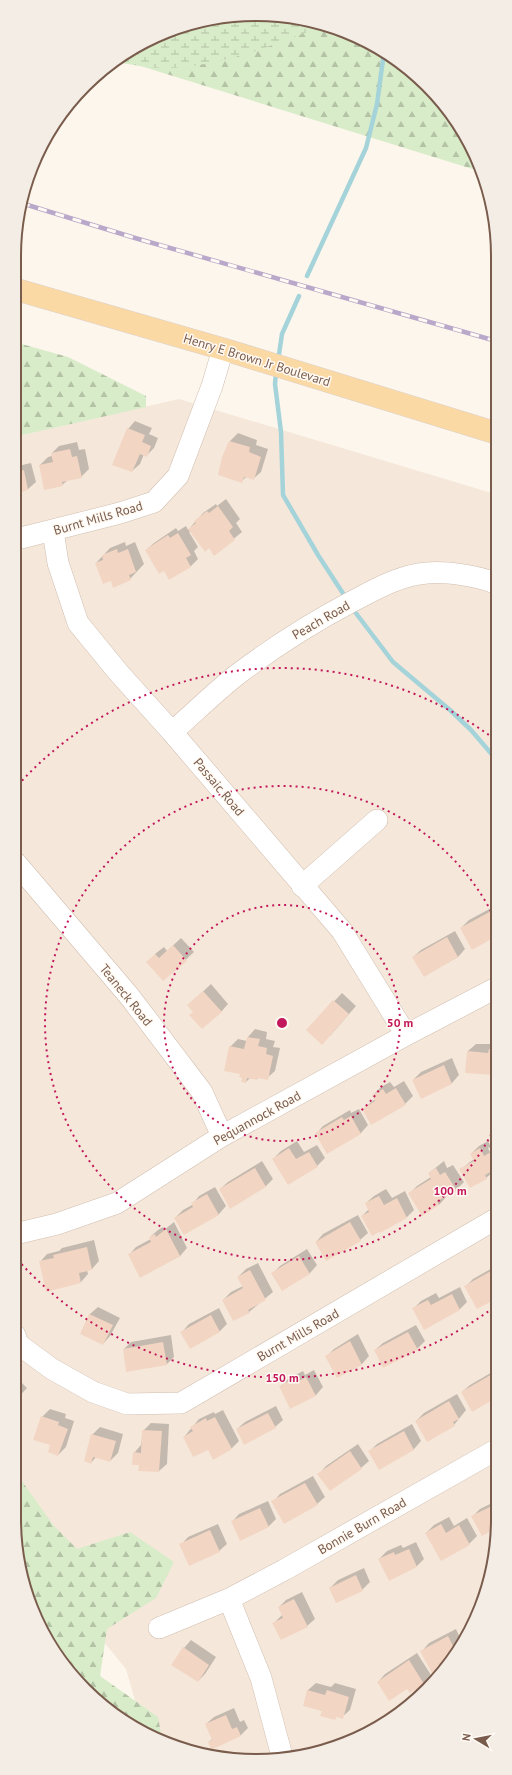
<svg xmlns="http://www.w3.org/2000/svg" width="512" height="1775" font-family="'PT Sans',sans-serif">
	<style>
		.residential { fill: #f5e8da }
		.forest { fill: url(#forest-firs) }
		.wetland { fill: url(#wetland-marsh) }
		.shadow { fill: #0003 }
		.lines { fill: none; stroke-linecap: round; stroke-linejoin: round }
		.stream { stroke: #a5d3da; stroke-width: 4.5 }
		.building { fill: #f3d5c3 }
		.minor-casing { stroke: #d1beb0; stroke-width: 22 }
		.major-casing { stroke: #dad1cd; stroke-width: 23 }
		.minor { stroke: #fff; stroke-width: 21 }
		.major { stroke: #fbd9a5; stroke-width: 22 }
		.rail-casing { stroke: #b9a8c9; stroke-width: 4.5 }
		.rail { stroke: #fffaf3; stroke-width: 3; stroke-dasharray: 9; stroke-linecap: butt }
		.ring { fill: none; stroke: #c2185b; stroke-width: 2; stroke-dasharray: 2 4 }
		.labels { text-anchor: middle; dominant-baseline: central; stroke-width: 3; stroke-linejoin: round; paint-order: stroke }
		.street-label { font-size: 13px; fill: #7a5c4d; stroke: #fffaf3 }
		.rim { fill: none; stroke: #7a5c4d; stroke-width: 2 }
		.centre { fill: #c2185b; stroke: #fffaf3; stroke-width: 2 }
		.ring-label { font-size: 12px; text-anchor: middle; font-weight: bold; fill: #c2185b; stroke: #fffaf3; stroke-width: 3; stroke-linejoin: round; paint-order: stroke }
	</style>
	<defs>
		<pattern id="forest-firs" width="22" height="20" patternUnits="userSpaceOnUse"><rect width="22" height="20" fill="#d8ecc9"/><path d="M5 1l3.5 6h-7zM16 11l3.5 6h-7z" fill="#b4c2a5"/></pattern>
		<pattern id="wetland-marsh" width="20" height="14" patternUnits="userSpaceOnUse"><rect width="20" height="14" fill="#d8ecc9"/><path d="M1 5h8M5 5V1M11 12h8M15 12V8" fill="none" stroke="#b4c2a5"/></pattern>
	</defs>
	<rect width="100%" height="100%" fill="#fdf6ec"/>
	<path class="residential" d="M179 399 495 494 493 1566 457 1653 403 1711 319 1753 240 1760 149 1736 144 1732 126 1669 18 1537 14 1519 18 436Z"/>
	<path class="forest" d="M209 19H303L377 46 438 96 479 163 482 172 118 59 121 55Z
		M18 343 68 357 146 396V407L18 436Z
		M14 1470 54 1526 77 1549 130 1532 174 1562 156 1598 107 1629 100 1676 158 1717 162 1739 149 1736 74 1679 32 1611 14 1519Z"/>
	<path class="wetland" d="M209 19H303L322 26C273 46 216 68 163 68 147 68 130 64 114 62L121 55Z"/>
	<path class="shadow" d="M135 421 152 428 149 434 158 438 154 448 146 456 144 454 140 464 132 471 128 429Z
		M238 433 257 440 256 445 268 449 261 472 253 479 246 477 242 481 221 464 230 441Z
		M77 442 79 450 85 449 89 469 81 477 68 480 62 485 40 465 48 457 52 456V453L59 446Z
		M31 463 36 482 28 489 18 492V466Z
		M226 499 240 519 236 523 242 532 214 555 209 547 191 531 189 532 198 547 194 551 198 559 191 566 164 570 146 550 154 543 176 528 178 531 186 526 188 530 203 513 216 504 217 506Z
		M125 542 126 546 135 542 144 564 130 579 111 580 96 563 110 548Z
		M495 906V936L461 928 469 920Z
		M455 931 465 949 458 957 424 976 413 957 421 950Z
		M181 938 194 952 164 980 155 954 164 947 167 951Z
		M211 984 228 1004 221 1012 196 998Z
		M342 993 356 1006 330 1036 307 1030Z
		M255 1029 267 1032 266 1039 275 1041 273 1047 280 1048 275 1071 267 1078 259 1077 257 1079 250 1078 246 1082 230 1047 238 1039 247 1041 248 1037Z
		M476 1044H494V1074L466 1072 468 1051Z
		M452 1058 459 1075 452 1083 421 1097 413 1080 421 1072Z
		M404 1081 413 1096 405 1104 363 1109 375 1099 373 1095 381 1087 390 1082 394 1087Z
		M359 1109 368 1125 361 1133 327 1153 316 1134 323 1126 350 1110 351 1113Z
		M297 1141 304 1152 317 1145 325 1158 317 1166 273 1159 281 1151Z
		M488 1141 492 1149 494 1147V1156L489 1147 488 1148 494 1160V1171L486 1178 461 1169 474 1159 471 1154 479 1146Z
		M262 1161 273 1179 265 1187 220 1189 228 1182Z
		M444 1161 447 1168 453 1165 464 1182 456 1190 445 1196 446 1197 439 1205 410 1193 417 1186 431 1177 429 1173Z
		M215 1187 226 1206 219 1214 184 1234 175 1218 183 1210 192 1205 199 1196Z
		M386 1189 392 1198 405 1191 414 1210 407 1217 380 1232 362 1216 369 1209 366 1203 374 1196Z
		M358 1215 368 1233 360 1240 316 1242 323 1234Z
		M174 1222 187 1248 180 1256 140 1277 129 1255 136 1247 151 1239 150 1237 158 1230 163 1227 164 1230Z
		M94 1240 99 1261 92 1269 87 1270 88 1274 81 1282 40 1262 47 1254 59 1251 62 1248Z
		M307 1249 317 1265 310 1273 282 1290 272 1274 280 1266Z
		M258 1263 273 1292 249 1312 234 1320 223 1300 231 1292 243 1286 238 1277 246 1269Z
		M494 1267V1299L466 1286 473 1279Z
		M460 1287 467 1302 460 1309 424 1328 414 1308 421 1301 436 1293 439 1298Z
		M98 1307 120 1318 110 1336 103 1344 81 1333 90 1314Z
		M219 1308 227 1324 220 1331 190 1347 182 1332 189 1324Z
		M416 1325 425 1341 417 1349 375 1350 383 1343Z
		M358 1334 369 1356 362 1364 337 1377 326 1357 334 1349Z
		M171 1335 174 1357 166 1365 124 1349 131 1342Z
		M314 1370 323 1387 316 1395 291 1407 280 1387 288 1379 303 1371 305 1375Z
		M494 1371V1398L462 1392 470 1385Z
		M15 1376 27 1388 14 1402Z
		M457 1394 466 1410 454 1425 416 1421 424 1413Z
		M276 1406 283 1420 275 1427 237 1429 245 1422Z
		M50 1409 66 1414 65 1418 74 1421 66 1447 58 1455 51 1445 42 1417Z
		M223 1410 239 1441 232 1448 208 1449 184 1437 199 1419 214 1412 215 1414Z
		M151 1423 169 1424 167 1464 159 1471 140 1464 134 1453 141 1445 143 1431Z
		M412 1424 421 1441 414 1449 379 1468 370 1451 377 1444Z
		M100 1427 123 1434 118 1453 110 1461 96 1457 91 1463 92 1435Z
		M358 1444 369 1461 361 1468 319 1474 326 1466Z
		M313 1476 325 1497 317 1504 273 1502 280 1494Z
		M268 1501 276 1519 268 1527 232 1522 239 1514Z
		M494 1502 493 1529 482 1535 472 1517 480 1509Z
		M449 1517 454 1526 467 1518 477 1536 469 1544 426 1533 434 1525Z
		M218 1524 227 1544 219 1551 181 1545 188 1537Z
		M416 1542 424 1559 416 1567 379 1559 387 1551 401 1545 403 1548Z
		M364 1568 370 1582 362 1590 330 1588 338 1580Z
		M302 1592 315 1619 307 1626 274 1623 282 1615 279 1607 286 1600Z
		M456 1629 462 1642 457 1653 448 1658 449 1662 439 1673 434 1675 422 1651 429 1643Z
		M191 1640 216 1657 205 1674 198 1681 184 1648Z
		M417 1653 431 1675 424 1683 410 1692 408 1688 378 1682 385 1674Z
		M316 1683 331 1687 335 1683 356 1689 350 1710 342 1717 337 1716 334 1719 323 1711 304 1705 308 1690Z
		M234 1708 240 1722 244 1720 248 1728 240 1736 209 1742 213 1738 206 1724 214 1717Z"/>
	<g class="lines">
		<path class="stream" d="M307 276 366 148 377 104 384 52
			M278 361 282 334 299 296
			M276 372 275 384 281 432 283 495 318 555 346 598
			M352 608 393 662 450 710 471 730 495 758"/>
	</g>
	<path class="building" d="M127 428 145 435 142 442 151 446 147 457 140 454 132 472 112 465Z
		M229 441 250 447 249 452 261 457 254 480 244 477 242 483 218 475 222 457Z
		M70 449 72 457 77 456 82 478 62 482 63 486 44 490 39 465 53 462 51 453Z
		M24 470 28 490 18 493V472Z
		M218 506 233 527 229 531 235 540 214 556 209 548 205 552 188 529 196 523 194 521 207 511 209 513Z
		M178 533 191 555 186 558 191 567 169 580 164 571 159 574 145 550 168 535 170 538Z
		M117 549 118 553 128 549 136 572 129 575 131 580 113 588 111 581 103 584 95 563 103 560 102 555Z
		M495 909V937L472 950 460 928Z
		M447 937 458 957 424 977 412 957Z
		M173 945 187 961 163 981 146 962 155 954 159 958Z
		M203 991 222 1012 202 1029 189 1015 193 1012 187 1005Z
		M333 1000 349 1014 322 1045 306 1030Z
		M247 1037 260 1039 258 1046 267 1048 266 1054 273 1056 268 1080 257 1078V1080L247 1078 246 1083 241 1082 242 1078 239 1077 240 1074 224 1071 229 1046 244 1049Z
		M489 1049H494V1075L465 1073 467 1051 488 1053Z
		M444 1065 452 1084 421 1099 412 1080Z
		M396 1088 406 1105 371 1125 362 1109 375 1101 372 1095 383 1089 386 1094Z
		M351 1116 361 1134 327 1154 315 1133 342 1117 344 1120Z
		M289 1148 296 1159 309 1152 318 1167 288 1185 272 1159Z
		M480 1148 484 1156 491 1152 494 1158V1170L485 1175 487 1179 470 1188 459 1169 474 1161 470 1154Z
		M255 1168 266 1187 230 1209 219 1189Z
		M436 1168 440 1175 445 1172 457 1191 437 1201 439 1205 422 1216 408 1193 431 1179 428 1173Z
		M207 1194 219 1215 184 1235 174 1218 193 1207 191 1203Z
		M379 1196 384 1205 397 1198 407 1218 380 1233 379 1232 372 1236 361 1216 369 1212 365 1203Z
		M350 1222 361 1241 326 1261 315 1242Z
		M166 1229 180 1256 140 1278 128 1254 151 1242 149 1237 155 1234 156 1237Z
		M87 1247 92 1270 79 1273 81 1283 46 1292 39 1261 54 1258 53 1255Z
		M299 1256 310 1274 282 1291 271 1273Z
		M250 1270 266 1300 248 1310 250 1313 233 1321 222 1300 243 1288 237 1277Z
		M493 1270 494 1272V1300L477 1309 464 1286Z
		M452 1294 460 1310 424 1330 412 1308 428 1300 431 1305Z
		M89 1314 113 1325 103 1345 80 1334Z
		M211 1315 220 1332 190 1349 180 1332Z
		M408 1332 418 1350 383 1368 374 1350Z
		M350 1341 362 1365 337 1378 325 1356Z
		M163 1342 167 1365 126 1372 123 1349Z
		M494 1373V1399L472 1412 461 1392Z
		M306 1377 316 1396 290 1409 279 1386 295 1378 297 1382Z
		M449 1401 459 1419 453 1422 455 1426 427 1442 415 1421Z
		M268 1413 276 1428 244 1445 236 1429Z
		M41 1416 59 1422 58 1425 68 1429 58 1456 48 1452 50 1445 33 1440Z
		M215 1417 232 1449 213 1460 208 1450 193 1457 183 1437 193 1431 190 1427 206 1418 207 1421Z
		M142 1430 162 1431 159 1472 138 1471 139 1465H132L133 1452 141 1453Z
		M404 1431 414 1450 379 1470 368 1451Z
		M91 1434 116 1441 110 1462 93 1457 91 1464 84 1461Z
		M350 1451 362 1469 330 1491 317 1474Z
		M305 1483 318 1505 284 1524 271 1501Z
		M494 1505 493 1530 482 1536 471 1516Z
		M260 1508 269 1527 240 1541 231 1521Z
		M441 1524 446 1533 459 1525 470 1545 441 1561 425 1533Z
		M210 1530 220 1552 189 1566 179 1544Z
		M409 1549 417 1567 389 1581 378 1559 394 1552 395 1555Z
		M356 1575 363 1591 336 1603 329 1588Z
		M294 1599 308 1627 281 1640 272 1623 283 1618 278 1607Z
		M448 1636 457 1654 439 1664 442 1669 434 1677 420 1651Z
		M183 1647 209 1665 198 1682 171 1665Z
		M409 1660 424 1684 410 1693 407 1689 389 1701 377 1682Z
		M307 1690 325 1695 327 1690 349 1697 343 1719 336 1717 335 1720 320 1716 322 1711 303 1706Z
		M226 1715 232 1729 237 1727 241 1736 211 1750 208 1742 212 1740 205 1724Z"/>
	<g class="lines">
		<defs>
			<path id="minor" d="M53 531 58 563 78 623 118 672 172 732 342 931 406 1035
				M17 539 120 513 154 502 178 476 212 386 223 349
				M172 732C194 713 215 692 238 674 275 646 313 622 353 601 376 589 400 575 427 573 446 571 477 576 495 583
				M16 863 130 997 202 1092 222 1136
				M302 886 377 820
				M15 1234 57 1224 117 1203 222 1136 406 1035 494 989
				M15 1335 18 1344 52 1369 93 1392 127 1404 181 1403 494 1220
				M159 1628 229 1599
				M282 1756 261 1678 229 1599 284 1570 494 1451"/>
			<path id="major" d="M18 290 223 349 496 433"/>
		</defs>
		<use href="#minor" class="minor-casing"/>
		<use href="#major" class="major-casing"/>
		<use href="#minor" class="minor"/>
		<use href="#major" class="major"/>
		<defs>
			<path id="rail" d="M21 203 135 238 496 341"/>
		</defs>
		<use href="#rail" class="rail-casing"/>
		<use href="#rail" class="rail"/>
	</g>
	<g class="ring">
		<circle cx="282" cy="1023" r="118"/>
		<path d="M494 1129A237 237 0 1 1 494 917"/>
		<path d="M493 1308A355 355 0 0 1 16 1258M18 785A355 355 0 0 1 493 738"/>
	</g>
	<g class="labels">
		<g class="street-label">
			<text transform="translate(257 360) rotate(17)">Henry E Brown Jr Boulevard</text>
			<text transform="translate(98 518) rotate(-16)">Burnt Mills Road</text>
			<text transform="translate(321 620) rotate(-30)">Peach Road</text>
			<text transform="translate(219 787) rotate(50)">Passaic Road</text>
			<text transform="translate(126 995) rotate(51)">Teaneck Road</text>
			<text transform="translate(257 1118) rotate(-29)">Pequannock Road</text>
			<text transform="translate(298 1335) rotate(-30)">Burnt Mills Road</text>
			<text transform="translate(362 1526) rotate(-30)">Bonnie Burn Road</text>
		</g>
	</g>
	<path d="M0 0H512V1775H0ZM256 21H256A235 235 0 0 1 491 256V1519A235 235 0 0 1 256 1754H256A235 235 0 0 1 21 1519V256A235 235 0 0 1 256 21Z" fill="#f4ede6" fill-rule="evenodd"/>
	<path class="rim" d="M256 21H256A235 235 0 0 1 491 256V1519A235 235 0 0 1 256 1754H256A235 235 0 0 1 21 1519V256A235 235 0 0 1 256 21Z"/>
	<circle cx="282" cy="1023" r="6" class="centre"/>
	<g class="ring-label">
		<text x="400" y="1027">50 m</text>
		<text x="450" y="1195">100 m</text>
		<text x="282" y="1382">150 m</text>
	</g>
	<g transform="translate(476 1739) rotate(280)" stroke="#fffaf3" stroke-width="3" paint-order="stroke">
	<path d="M0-3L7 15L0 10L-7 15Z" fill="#7a5c4d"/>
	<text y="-6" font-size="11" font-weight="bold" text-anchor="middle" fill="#7a5c4d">N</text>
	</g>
</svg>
